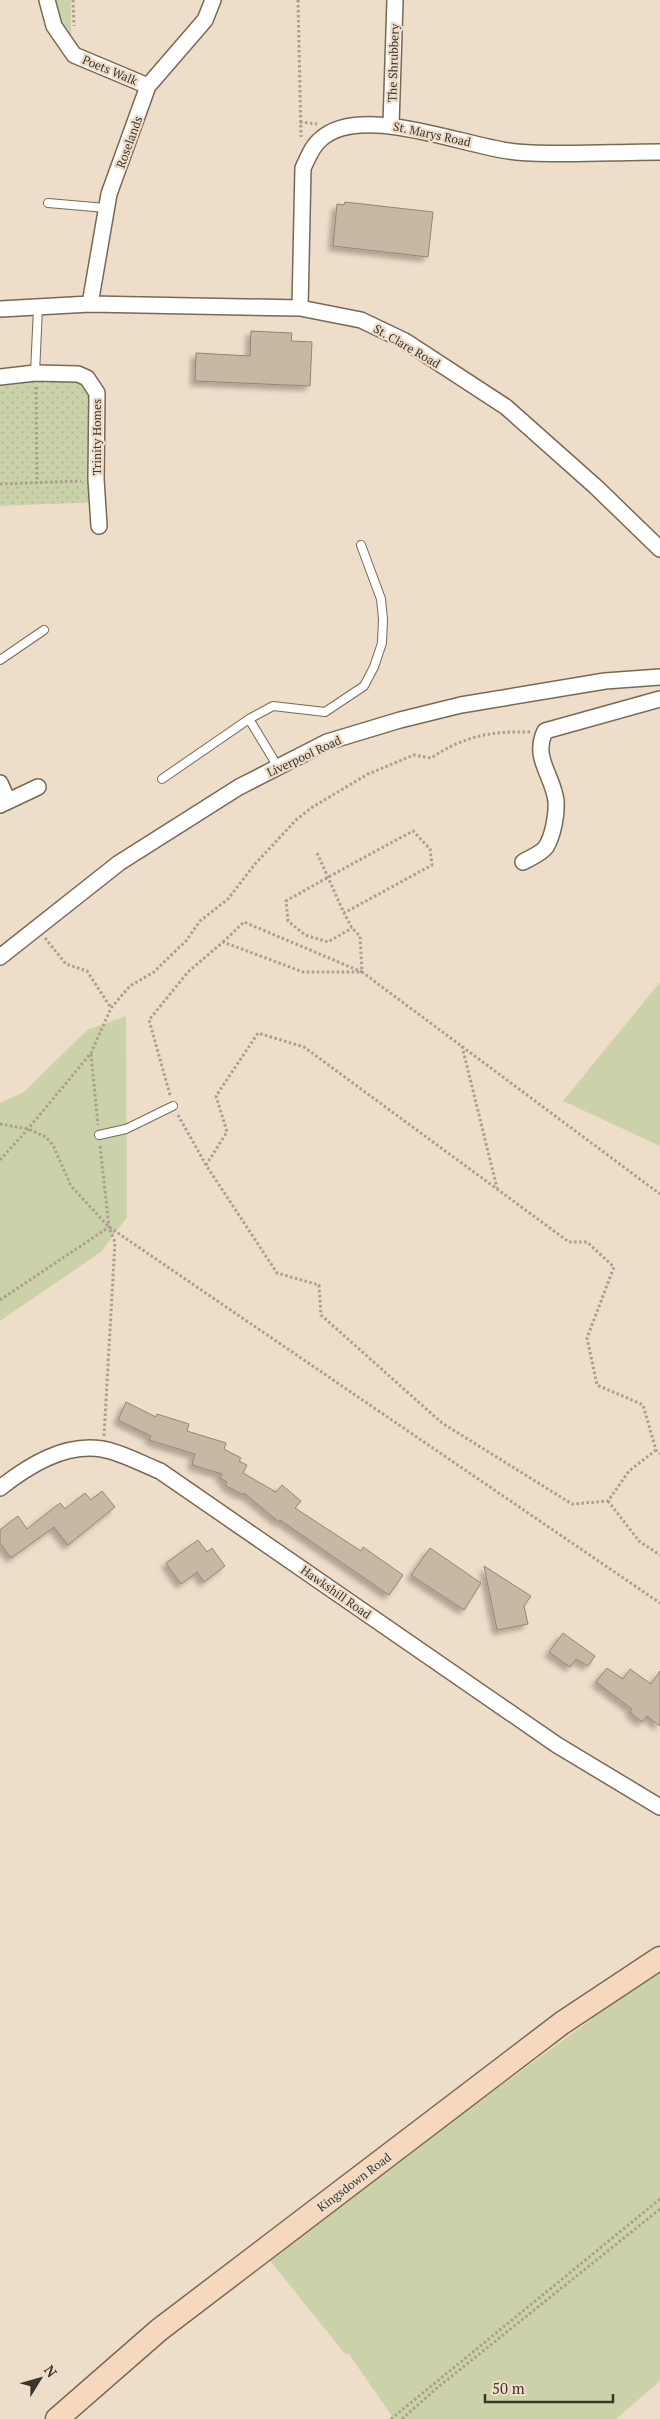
<svg xmlns="http://www.w3.org/2000/svg" width="660" height="2419" font-family="'PT Serif',serif">
	<style>
		.green { fill: #cbd2a9 }
		.garden { fill: url(#garden-dots) }
		.building { fill: #c7b7a3; stroke: #948572; filter: url(#shadow) }
		.lines { fill: none; stroke-linecap: round; stroke-linejoin: round }
		.lane-casing { stroke: #776956; stroke-width: 10 }
		.street-casing { stroke: #776956; stroke-width: 18 }
		.secondary-casing { stroke: #776956; stroke-width: 25 }
		.path { stroke: #ab9e8e; stroke-width: 3; stroke-dasharray: 2.5 2.5; stroke-linecap: butt }
		.lane { stroke: #fff; stroke-width: 8 }
		.street { stroke: #fff; stroke-width: 15 }
		.secondary { stroke: #f6d8bf; stroke-width: 22 }
		.labels { text-anchor: middle; dominant-baseline: central; stroke-width: 4.5; stroke-linejoin: round; paint-order: stroke }
		.street-label { font-size: 12px; fill: #3b352d; stroke: #eedec9 }
	</style>
	<defs>
		<pattern id="garden-dots" width="8" height="8" patternUnits="userSpaceOnUse" patternTransform="scale(1.25)"><rect width="8" height="8" fill="#cbd2a9"/><path d="M2 2h.1M6 6h.1" fill="none" stroke="#afb592" stroke-width="1.8" stroke-linecap="round"/></pattern>
		<filter id="shadow"><feDropShadow dx="-4.5" dy="4.5" stdDeviation="2.5" flood-color="#0004"/></filter>
	</defs>
	<rect width="100%" height="100%" fill="#eedec9"/>
	<path class="green" d="M53 0H71V44L57 23Z
		M660 982V1146L563 1101Z
		M126 1016 127 1217 101 1252 0 1321V1103L24 1092 87 1030Z
		M660 1969V2381L616 2419H394L348 2353 346 2355 267 2257Z"/>
	<path class="garden" d="M78 374 97 393V502L0 506V377Z"/>
	<path class="building" d="M345 202 433 212 428 257 333 246 337 204 344 205Z
		M251 331 292 333 291 341 312 342 310 386 195 381 196 353 250 356Z
		M126 1402 156 1417 157 1414 189 1424 187 1431 226 1443 224 1449 241 1458 239 1461 247 1465 243 1473 276 1492 282 1485 301 1501 295 1508 361 1551 363 1547 403 1575 389 1595 280 1520 279 1522 244 1493 243 1495 225 1485 227 1482 220 1478 222 1474 192 1465 195 1454 149 1440 151 1436 118 1420Z
		M102 1491 115 1507 68 1545 54 1527 11 1558 0 1543V1530L18 1516 27 1529 60 1503 65 1509 85 1493 91 1500Z
		M198 1540 207 1552 212 1548 225 1566 204 1582 197 1572 181 1584 166 1563Z
		M430 1548 481 1583 464 1610 411 1575Z
		M484 1566 531 1596 524 1606 528 1624 497 1630Z
		M563 1633 595 1656 588 1666 576 1659 570 1667 549 1652Z
		M607 1668 623 1679 630 1669 651 1684 660 1671V1726L647 1716 642 1722 630 1712 632 1709 596 1682Z"/>
	<g class="lines">
		<defs>
			<path id="lane" d="M48 203 106 208
				M35 373 38 308
				M0 660 44 630
				M249 719 278 767
				M162 779 249 719 273 706 325 712 364 686 374 667 382 643 383 619 381 599 361 545
				M99 1135 126 1129 173 1106"/>
			<path id="street" d="M47 0 54 26 74 55 148 86
				M391 125 395 0
				M90 304 109 194 148 86 205 20 213 0
				M300 308 303 168C308 158 312 146 321 139 361 102 468 148 516 152 561 156 614 152 660 152
				M0 309 90 304 300 308 361 320 405 341 506 407 596 487 660 549
				M0 377 35 373 78 374 87 378 97 393 96 479 99 526
				M0 783 8 801
				M0 805 38 787
				M523 862C530 858 542 853 546 847 553 836 557 814 556 801 553 775 532 758 545 731L660 699
				M0 957 119 863 239 787 327 742 400 720 461 705 605 681 660 677
				M0 1488C28 1466 64 1443 102 1449 121 1452 142 1464 160 1471L557 1745 660 1807"/>
			<path id="secondary" d="M57 2419 159 2330 562 2023 660 1958"/>
		</defs>
		<use href="#lane" class="lane-casing"/>
		<use href="#street" class="street-casing"/>
		<use href="#secondary" class="secondary-casing"/>
		<path class="path" d="M73 0 74 26
			M298 0 301 137
			M300 122 317 124
			M36 387 37 484
			M0 484 81 481
			M317 853 344 913 432 865 430 849 413 831C370 854 328 877 286 901L288 921 305 935 328 942 352 928
			M45 938 66 964 87 971 111 1008
			M223 942 244 922 362 972 360 936 352 928 344 913
			M462 1046 497 1188
			M91 1054 98 1125
			M170 1095 149 1020 188 972 223 942 303 972H362L660 1194
			M178 1115 206 1165
			M0 1124 28 1129 46 1137 53 1145 71 1186 109 1227 660 1603
			M0 1160 28 1129 91 1053 111 1008 130 986 154 972 166 960 186 941 200 921 228 899 255 864 296 820 311 808 368 774 414 755 431 758C464 736 491 731 530 732
			M0 1300 109 1227 100 1146
			M104 1436 115 1242 109 1228
			M656 1450 629 1471 608 1501 572 1504 442 1423 321 1315 319 1285 277 1273 206 1165 227 1132 216 1096 258 1033 304 1047 569 1242H587L614 1267 587 1338 597 1385 643 1405 656 1450 660 1454
			M608 1501 639 1541 660 1555
			M391 2419 660 2199
			M402 2419 437 2388 660 2209"/>
		<use href="#lane" class="lane"/>
		<use href="#street" class="street"/>
		<use href="#secondary" class="secondary"/>
	</g>
	<g class="labels">
		<g class="street-label">
			<text transform="translate(393 63) rotate(-88)">The Shrubbery</text>
			<text transform="translate(110 70) rotate(23)">Poets Walk</text>
			<text transform="translate(432 134) rotate(12)">St. Marys Road</text>
			<text transform="translate(129 142) rotate(-70)">Roselands</text>
			<text transform="translate(407 346) rotate(30)">St. Clare Road</text>
			<text transform="translate(96 437) rotate(-90)">Trinity Homes</text>
			<text transform="translate(304 756) rotate(-25)">Liverpool Road</text>
			<text transform="translate(336 1592) rotate(35)">Hawkshill Road</text>
			<text transform="translate(354 2182) rotate(-37)">Kingsdown Road</text>
		</g>
	</g>
	<g transform="translate(40 2379) rotate(53)" stroke="#eedec9" stroke-width="4" paint-order="stroke">
	<path d="M0-4L9 19L0 12L-9 19Z" fill="#3b352d"/>
	<text y="-8" font-size="14" font-weight="bold" text-anchor="middle" fill="#3b352d">N</text>
	</g>
	<path d="M485 2394v8h128v-8" fill="none" stroke="#3b352d" stroke-width="2.5"/>
	<text x="492" y="2394" font-size="15" fill="#3b352d" stroke="#eedec9" stroke-width="4" paint-order="stroke">50 m</text>
</svg>
